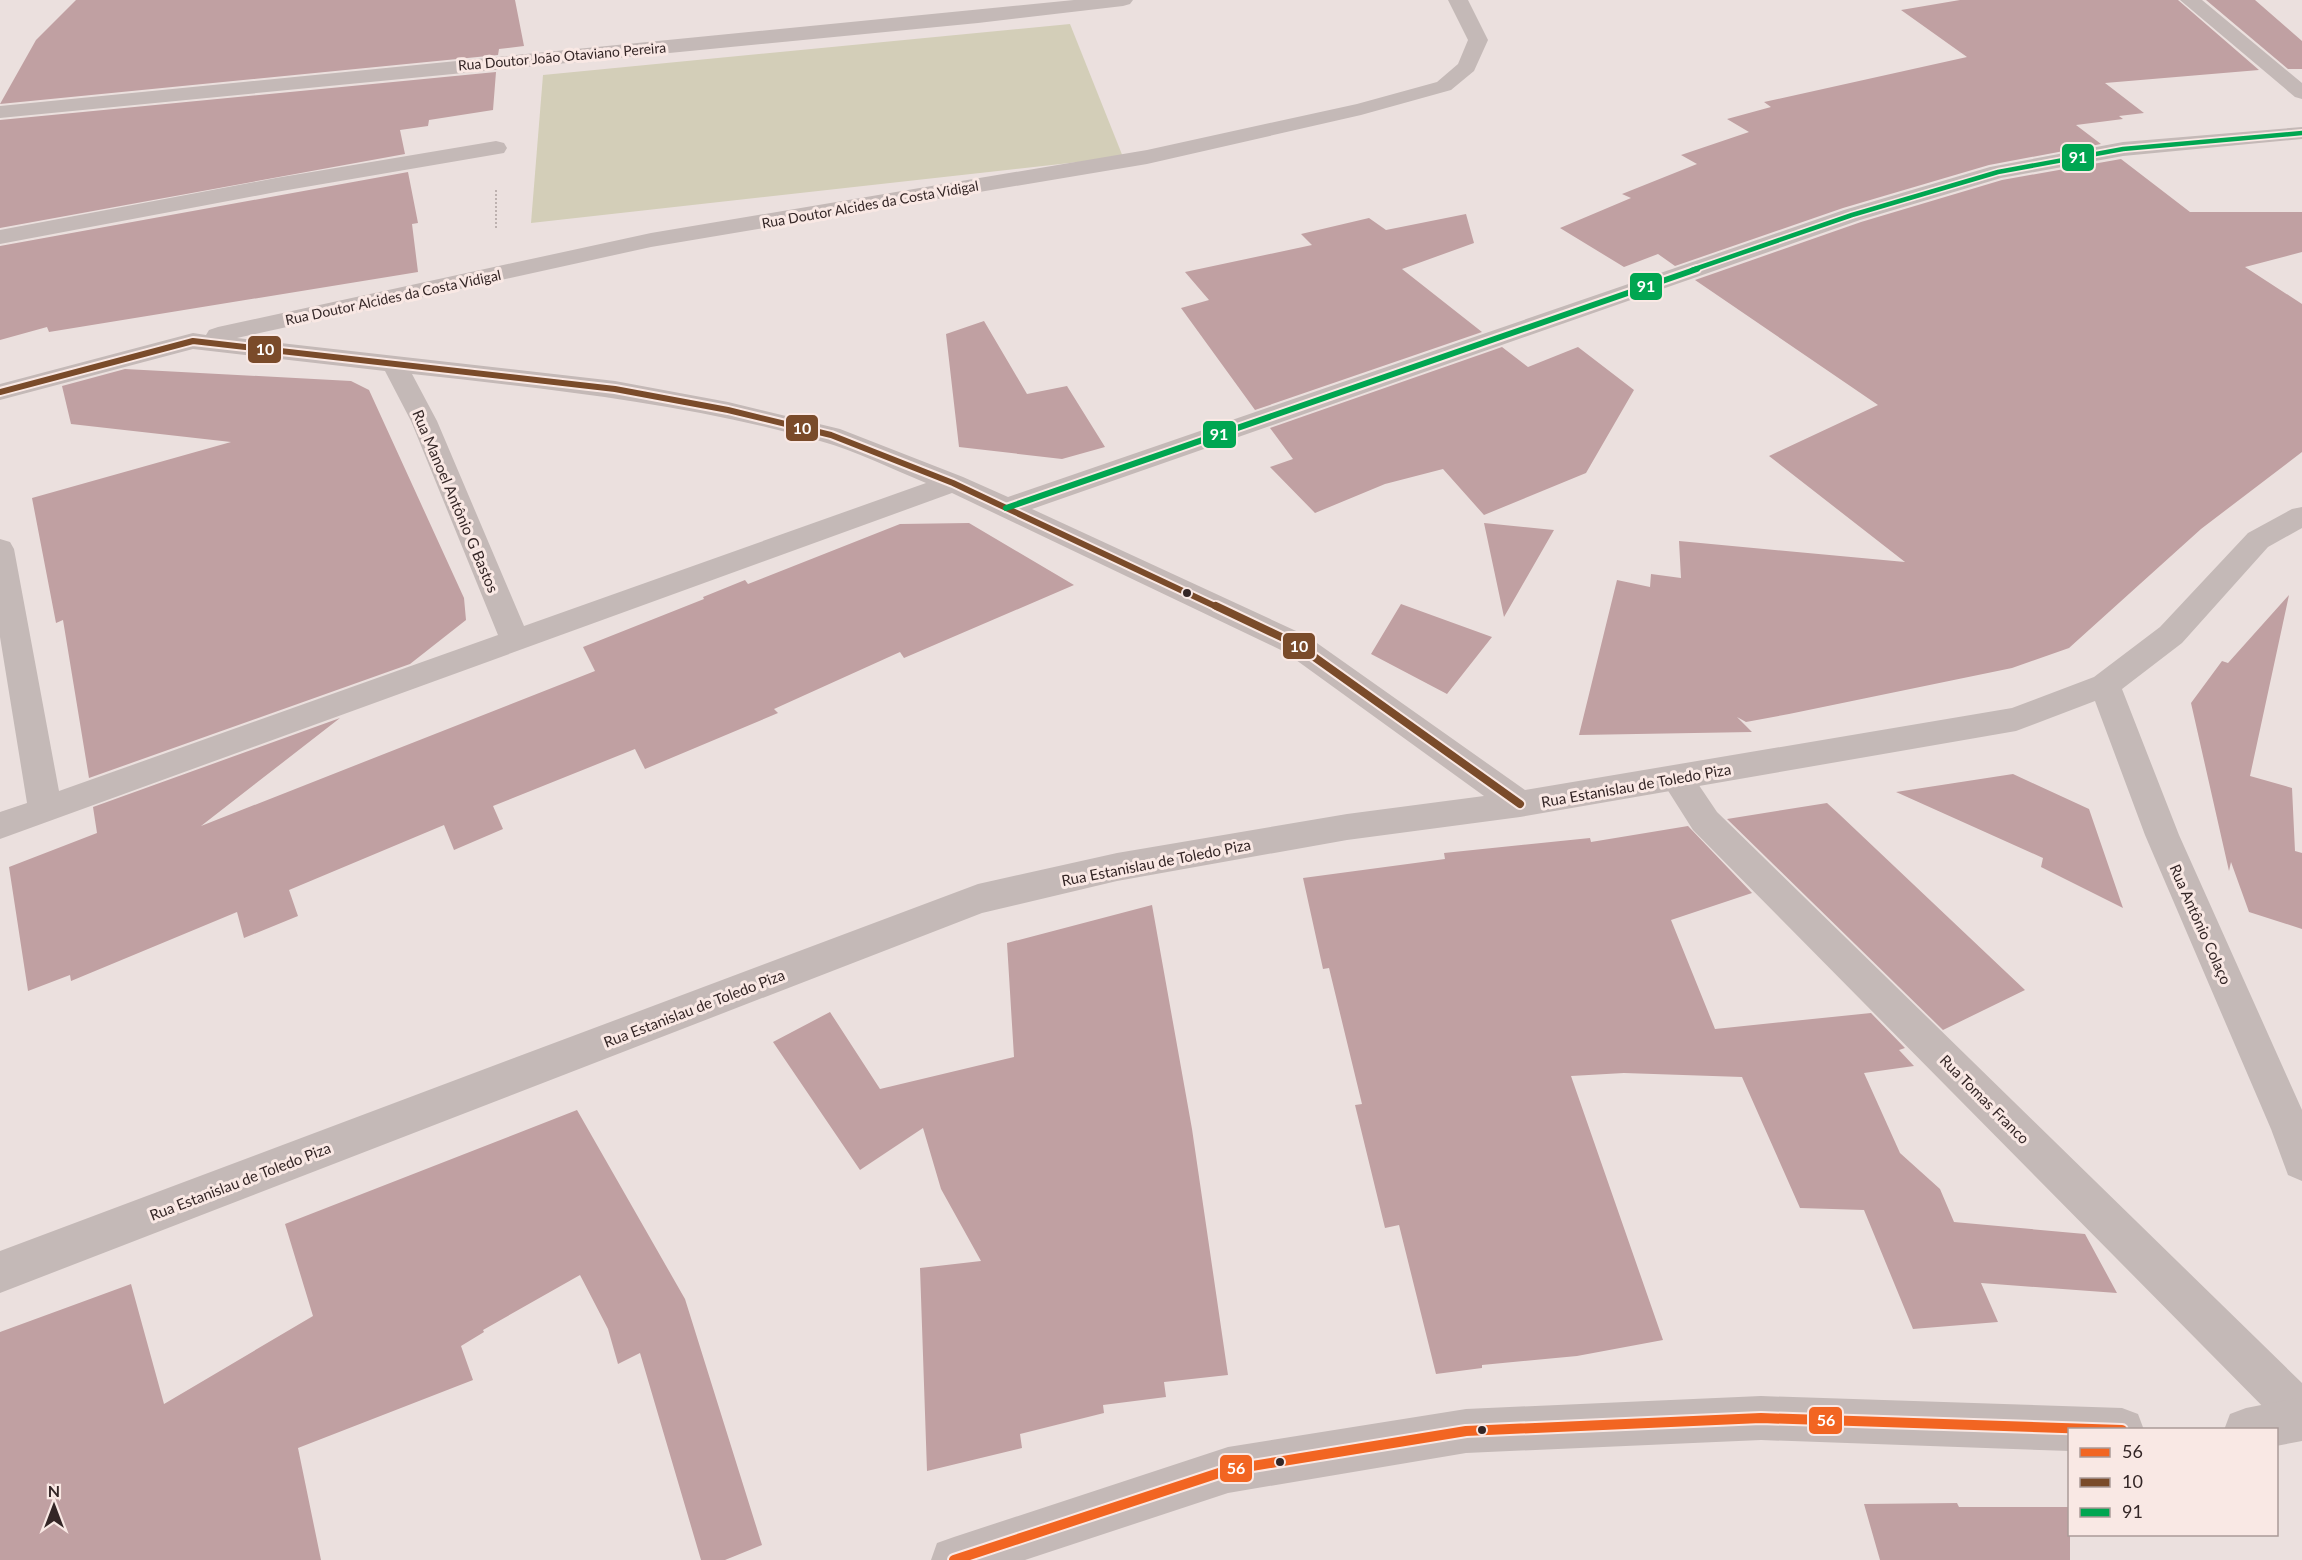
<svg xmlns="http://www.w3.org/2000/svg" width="2302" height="1560" font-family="Lato,sans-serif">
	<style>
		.green { fill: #d3ceb8 }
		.building { fill: #c0a0a2 }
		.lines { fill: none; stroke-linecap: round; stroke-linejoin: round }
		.path { stroke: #bdb1af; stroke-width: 2; stroke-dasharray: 2 2; stroke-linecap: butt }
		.service { fill: #c4b9b7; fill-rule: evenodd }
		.minor { fill: #c4b9b7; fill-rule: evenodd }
		.bus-1-casing { stroke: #f9e8e4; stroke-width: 14 }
		.bus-2-far1-casing { stroke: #f9e8e4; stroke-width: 10 }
		.bus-2-casing { stroke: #f9e8e4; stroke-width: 12 }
		.bus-3-far1-casing { stroke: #f9e8e4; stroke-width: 8 }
		.bus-3-casing { stroke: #f9e8e4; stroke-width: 10 }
		.bus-1 { stroke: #f26522; stroke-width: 10 }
		.bus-2-far1 { stroke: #7a4b2a; stroke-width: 6 }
		.bus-2 { stroke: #7a4b2a; stroke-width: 8 }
		.bus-3-far1 { stroke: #00a651; stroke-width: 4.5 }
		.bus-3 { stroke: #00a651; stroke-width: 6 }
		.bus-dot { fill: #342626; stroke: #f9e8e4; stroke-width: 2 }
		.labels { text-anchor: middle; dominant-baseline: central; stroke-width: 6; stroke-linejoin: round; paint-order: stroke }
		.far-street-label { font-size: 14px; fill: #342626; stroke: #f9e8e4 }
		.street-label { font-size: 15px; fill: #342626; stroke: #f9e8e4 }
		.line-badge { stroke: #f9e8e4; stroke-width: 2 }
		.badge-label { font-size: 16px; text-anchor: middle; font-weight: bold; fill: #fff }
	</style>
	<rect width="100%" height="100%" fill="#ebe0de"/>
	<path class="green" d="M1070 24 1123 157 531 223 543 75Z"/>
	<path class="building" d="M76 0H515L524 46 499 49 498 55 0 104 36 40Z
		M1960 0H2178L2259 70 2105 83 2144 113 2119 116 2123 119 2076 125 2101 144 1989 165 1843 208 1675 266 1658 254 1624 267 1560 228 1631 198 1622 194 1697 164 1681 155 1749 132 1727 119 1771 107 1764 102 1967 57 1901 10Z
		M2206 0H2255L2302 41V69H2288Z
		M496 72 493 110 429 120 428 126 400 130 405 154 0 228V120Z
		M2121 159 2190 212H2302V252L2245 267 2302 304V452L2201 529 2069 648 2012 668 1789 714 1746 722 1737 717 1752 732 1579 735 1617 580 1650 587 1651 574 1681 578 1679 541 1905 562 1769 456 1878 405 1695 280 1861 222 2002 180Z
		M408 172 418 223 412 224 418 272 49 332 47 327 0 340V246Z
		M1466 214 1474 243 1402 269 1482 332 1255 410 1181 308 1209 300 1185 272 1312 245 1301 234 1369 218 1386 230Z
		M984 321 1027 394 1067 386 1105 447 1062 459 959 447 946 334Z
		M1502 347 1528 367 1578 347 1634 390 1586 473 1484 515 1443 469 1385 484 1315 513 1270 467 1293 459 1270 428Z
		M125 369 351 381 369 390 464 598 466 620 410 664 89 778 63 620 56 623 32 498 231 442 71 424 62 386Z
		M969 523 1074 585 904 658 900 652 774 709 778 713 645 769 635 749 493 806 503 829 454 850 444 825 289 890 298 916 244 938 237 912 71 981 70 975 28 991 9 867 97 833 93 807 340 718 201 826 595 671 583 647 704 599 703 597 745 580 748 584 900 524Z
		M1484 523 1554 530 1504 617Z
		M2289 595 2250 776 2292 788 2295 851 2302 853V929L2249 912 2231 862 2229 871 2191 703 2222 661 2228 663Z
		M1401 604 1492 637 1447 694 1371 654Z
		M2013 774 2089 809 2123 908 2041 867 2043 858 1896 792Z
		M1827 803 1839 814 2025 990 1943 1030 1727 819Z
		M1688 826 1752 893 1671 920 1715 1029 1871 1013 1905 1048 1899 1050 1914 1066 1864 1073 1900 1153 1940 1189 1954 1222 2085 1234 2117 1293 1981 1283 1998 1322 1913 1329 1864 1210 1800 1208 1742 1077 1624 1073 1571 1076 1663 1340 1577 1356 1482 1365V1368L1436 1374 1399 1225 1385 1228 1355 1105 1362 1104 1329 968 1323 969 1303 878 1445 859 1444 853 1590 838 1591 842Z
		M1152 905 1192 1129 1228 1375 1164 1382 1166 1397 1103 1405 1104 1413 1020 1434 1022 1448 927 1471 920 1268 981 1261 941 1189 923 1128 860 1170 773 1042 830 1012 880 1089 1014 1057 1007 943Z
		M577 1110 685 1299 762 1545 725 1560H701L640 1353 618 1364 608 1329 580 1275 483 1330 484 1332 461 1346 473 1380 298 1448 321 1560H0V1332L131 1284 164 1404 313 1316 285 1224Z
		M1957 1503 1959 1507H2070V1560H1880L1864 1504Z"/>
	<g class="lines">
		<path class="path" d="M496 190V230"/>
		<path class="service" d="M2180 0H2202L2302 83V99L2295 97Z
			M1676 765 1688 769 1717 812 2302 1383V1436L2286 1430 1693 830 1660 778 1664 769Z"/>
		<path class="minor" d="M1074 0H1133L1130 4 1123 6 978 23 0 118V106Z
			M1448 0H1468L1488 40 1474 71 1451 90 1361 115 1147 164 651 247 237 338 615 381 728 402 840 429 963 477 1008 497 1844 210 1990 167 2123 142 2302 127V139L2123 156 2001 178 1860 220 1032 509 1307 636 1525 790 2012 708 2094 677 2160 627 2248 533 2292 509 2302 507V528L2268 547 2182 643 2122 689 2179 835 2302 1110V1181L2288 1175 2271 1129 2145 835 2095 701 2016 731 1520 817 1347 840 1117 881 982 913 0 1293V1251L978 884 1117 853 1347 814 1484 796 1285 652 952 493 0 839V812L27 803 0 637V539L10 542 14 549 59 791 498 635 411 421 385 371 193 349 0 400V384L193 333 206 335 209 330 218 327 651 233 1147 150 1357 104 1437 82 1458 64 1468 40ZM412 374C549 389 687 403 820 441 856 451 892 469 926 483L524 626 437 421Z
			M496 141 504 143 507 148 504 153 276 192 0 244V230L276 178Z
			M1761 1396 2122 1408 2138 1414 2144 1430H2070V1451L1761 1440 1466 1453 1228 1493 1025 1560H931L937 1543 954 1537 1228 1447 1466 1409Z
			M2302 1397V1441L2276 1446V1430H2224L2230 1414 2246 1408Z"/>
		<defs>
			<path id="bus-1" d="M954 1560 1228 1470 1466 1431 1761 1418 2122 1430"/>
			<path id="bus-2-far1" d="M0 392 193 341 615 389 728 410 831 435 953 483 1219 608"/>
			<path id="bus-2" d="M1216 606 1296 644 1520 804"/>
			<path id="bus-3-far1" d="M1692 270 1852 215 1998 172 2123 149 2302 133"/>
			<path id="bus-3" d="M1006 508 1697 269"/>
		</defs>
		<use href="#bus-1" class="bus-1-casing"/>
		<use href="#bus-2-far1" class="bus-2-far1-casing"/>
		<use href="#bus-2" class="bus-2-casing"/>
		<use href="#bus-3-far1" class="bus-3-far1-casing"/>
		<use href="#bus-3" class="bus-3-casing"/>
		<use href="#bus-1" class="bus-1"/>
		<use href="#bus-2-far1" class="bus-2-far1"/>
		<use href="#bus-2" class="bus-2"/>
		<use href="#bus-3-far1" class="bus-3-far1"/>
		<use href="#bus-3" class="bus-3"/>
	</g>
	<g class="bus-dot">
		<circle cx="1187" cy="593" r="5"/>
		<circle cx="1482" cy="1430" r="5"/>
		<circle cx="1280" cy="1462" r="5"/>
	</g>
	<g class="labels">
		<g class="far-street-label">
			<text transform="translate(562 56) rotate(-5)">Rua Doutor João Otaviano Pereira</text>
			<text transform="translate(870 204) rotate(-10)">Rua Doutor Alcides da Costa Vidigal</text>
			<text transform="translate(393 297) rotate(-12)">Rua Doutor Alcides da Costa Vidigal</text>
		</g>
		<g class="street-label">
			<text transform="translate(456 501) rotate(67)">Rua Manoel Antônio G Bastos</text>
			<text transform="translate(1636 785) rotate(-10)">Rua Estanislau de Toledo Piza</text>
			<text transform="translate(1156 862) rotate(-11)">Rua Estanislau de Toledo Piza</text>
			<text transform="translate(2201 924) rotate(66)">Rua Antônio Colaço</text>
			<text transform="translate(694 1008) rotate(-21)">Rua Estanislau de Toledo Piza</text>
			<text transform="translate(1985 1099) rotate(45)">Rua Tomas Franco</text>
			<text transform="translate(240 1181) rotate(-21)">Rua Estanislau de Toledo Piza</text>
		</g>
	</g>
	<g class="line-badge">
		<rect x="2061" y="143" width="34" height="29" rx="6" fill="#00a651"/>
		<rect x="1629" y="272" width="34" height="29" rx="6" fill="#00a651"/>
		<rect x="247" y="335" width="35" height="29" rx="6" fill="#7a4b2a"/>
		<rect x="785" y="414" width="34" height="28" rx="6" fill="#7a4b2a"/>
		<rect x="1202" y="420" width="35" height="29" rx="6" fill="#00a651"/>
		<rect x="1282" y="632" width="34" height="28" rx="6" fill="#7a4b2a"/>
		<rect x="1808" y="1406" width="35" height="29" rx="6" fill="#f26522"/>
		<rect x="1219" y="1454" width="34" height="29" rx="6" fill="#f26522"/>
	</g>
	<g class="badge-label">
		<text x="2078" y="163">91</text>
		<text x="1646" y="292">91</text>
		<text x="265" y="355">10</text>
		<text x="802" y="434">10</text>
		<text x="1219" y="440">91</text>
		<text x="1299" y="652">10</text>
		<text x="1826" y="1426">56</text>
		<text x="1236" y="1474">56</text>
	</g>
	<rect x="2068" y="1428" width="210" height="108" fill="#f9e8e4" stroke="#aa9a98" stroke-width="1.5"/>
	<rect x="2080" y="1448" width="30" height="9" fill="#f26522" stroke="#aa9a98" stroke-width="1.5"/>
	<text x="2122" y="1458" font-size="18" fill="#342626">56</text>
	<rect x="2080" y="1478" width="30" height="9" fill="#7a4b2a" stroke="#aa9a98" stroke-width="1.5"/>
	<text x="2122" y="1488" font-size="18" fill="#342626">10</text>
	<rect x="2080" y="1508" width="30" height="9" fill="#00a651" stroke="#aa9a98" stroke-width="1.5"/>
	<text x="2122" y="1518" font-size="18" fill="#342626">91</text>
	<g transform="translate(54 1506)" stroke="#f9e8e4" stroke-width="4.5" paint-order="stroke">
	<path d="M0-4.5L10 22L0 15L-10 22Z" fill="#342626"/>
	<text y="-9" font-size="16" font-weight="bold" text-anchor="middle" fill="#342626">N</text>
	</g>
</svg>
